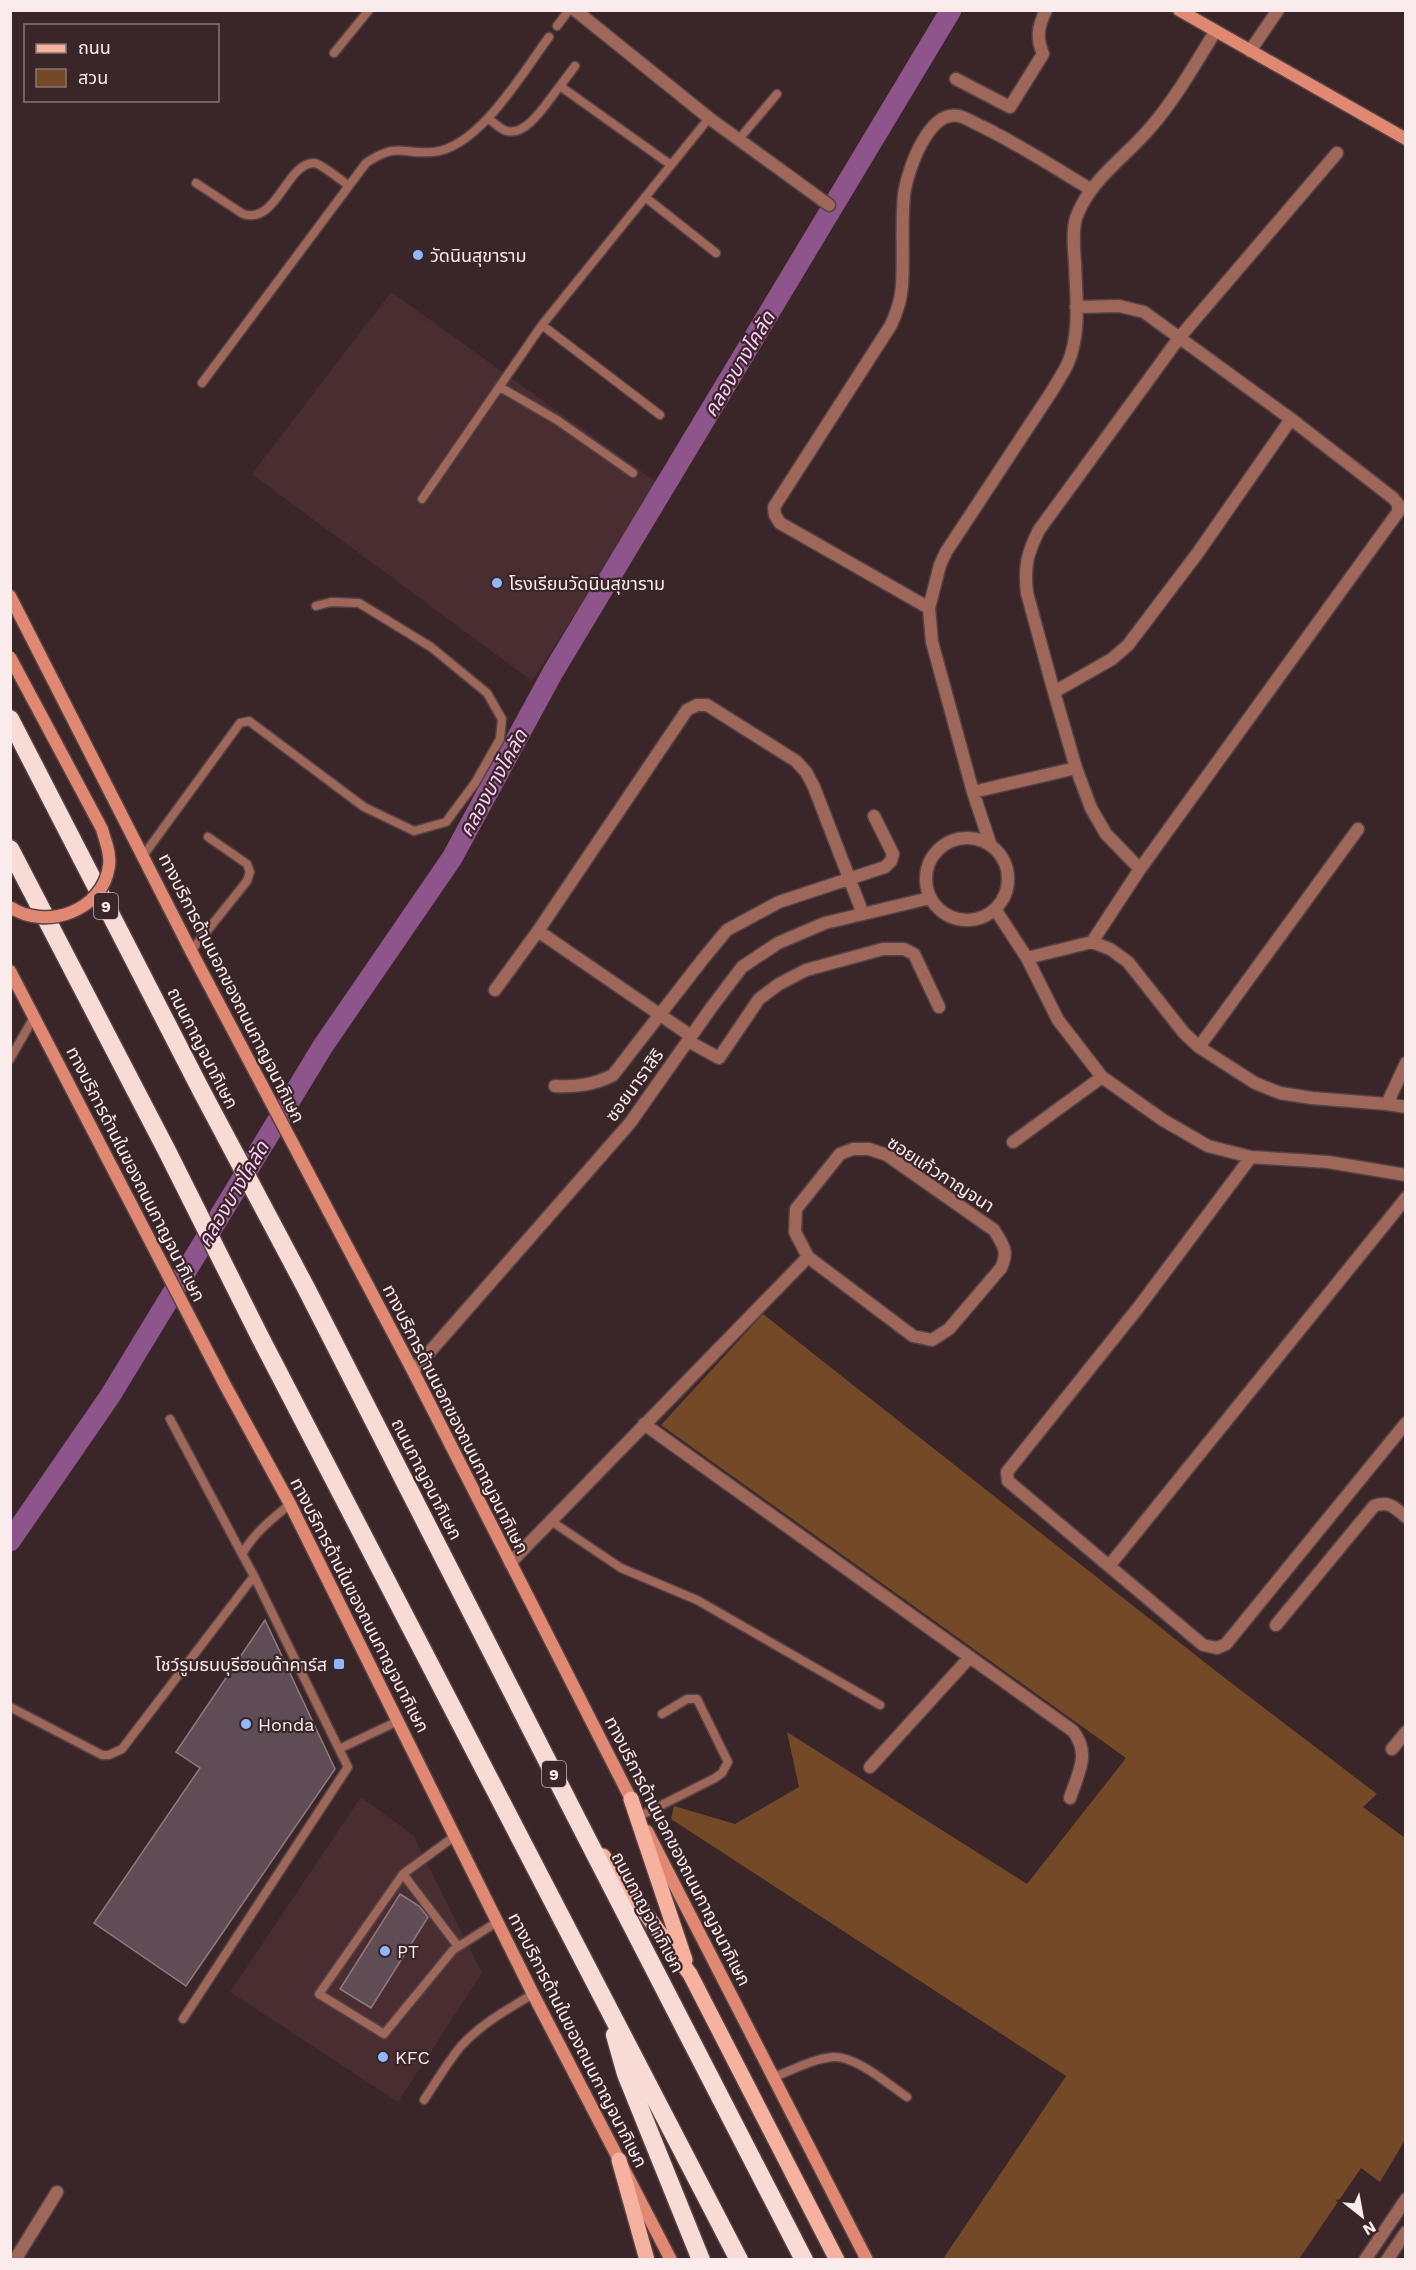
<svg xmlns="http://www.w3.org/2000/svg" width="1416" height="2270" font-family="'Work Sans','Noto Sans Thai',sans-serif">
	<style>
		.built { fill: #492d30 }
		.green { fill: #744928 }
		.lines { fill: none; stroke-linecap: round; stroke-linejoin: round }
		.canal { stroke: #8e548c; stroke-width: 21 }
		.building { fill: #604c55; stroke: #907983; stroke-width: 1.5 }
		.lane-casing { stroke: #554244; stroke-width: 11 }
		.street-casing { stroke: #554244; stroke-width: 15 }
		.secondary-casing { stroke: #554244; stroke-width: 15 }
		.primary-casing { stroke: #554244; stroke-width: 18 }
		.highway-casing { stroke: #554244; stroke-width: 21 }
		.lane { stroke: #9f6759; stroke-width: 8 }
		.street { stroke: #9f6759; stroke-width: 12 }
		.secondary { stroke: #e18872; stroke-width: 12 }
		.primary { stroke: #f6b19f; stroke-width: 15 }
		.highway { stroke: #f8dbd4; stroke-width: 18 }
		.secondary-bridge-casing { stroke: #554244; stroke-width: 15; stroke-linecap: butt }
		.secondary-bridge { stroke: #e18872; stroke-width: 12 }
		.poi-dot { fill: #91b8fd; stroke: #3a2628; stroke-width: 2 }
		.labels { text-anchor: middle; dominant-baseline: central; stroke-width: 4.5; stroke-linejoin: round; paint-order: stroke }
		.shield { fill: #3a2628; stroke: #c0b1b2; stroke-width: 1.5 }
		.shield-label { font-size: 16px; font-weight: bold; fill: #faeced }
		.poi-label { font-size: 18px; fill: #faeced; stroke: #3a2628; text-anchor: start }
		.street-label { font-size: 18px; fill: #faeced; stroke: #3a2628 }
		.water-label { font-size: 20px; font-style: italic; fill: #ffcdfc; stroke: #3a2628 }
	</style>
	<rect width="100%" height="100%" fill="#3a2628"/>
	<path class="built" d="M391 292 659 484 532 681 252 474Z
		M361 1797 413 1835 482 1973 398 2102 230 1992Z"/>
	<path class="green" d="M763 1314 1217 1672 1377 1794 1363 1807 1405 1838V2140L1380 2182 1361 2168 1299 2259H943L1066 2076 671 1819 674 1806 735 1824 799 1787 787 1732 1027 1884 1126 1758 661 1425Z"/>
	<g class="lines">
		<path class="canal" d="M10 1541 110 1396 323 1046 452 858 553 672 951 10"/>
	</g>
	<path class="building" d="M265 1620 335 1769 186 1986 94 1923 200 1768 176 1752Z
		M400 1894 419 1906 428 1917 371 2008 340 1989Z"/>
	<g class="lines">
		<defs>
			<path id="lane" d="M557 26 569 10
				M334 53 369 10
				M575 66 560 86 671 165
				M488 118C493 122 498 127 504 130 526 140 548 100 560 86
				M739 139 777 94
				M196 183 243 214C277 225 286 163 314 163 322 164 342 181 349 186
				M645 197 716 253
				M542 325 660 415
				M202 383 366 163C399 141 401 155 433 152 479 148 523 72 549 37
				M500 387 557 420 633 473
				M422 499 542 325 709 118
				M143 856 240 723 249 721 364 807 414 831 446 822 475 783 500 739 502 719 487 693 431 647 359 603 331 602 316 606
				M191 951 247 881 250 872 247 864 208 837
				M10 1059 34 1017
				M170 1419 242 1554
				M551 1521 621 1568 697 1600 880 1705
				M254 1576 339 1749
				M10 1707 102 1755H109L122 1749 254 1576 242 1554C254 1533 271 1520 290 1504
				M640 1816 715 1778 722 1773 728 1762 697 1699H687L662 1714
				M455 1836 403 1874 319 1994 384 2034 453 1950 497 1922
				M403 1874 457 1945
				M183 2019 348 1767 339 1749 398 1721
				M774 2077C793 2070 812 2059 833 2057 855 2055 889 2085 907 2097
				M424 2100C436 2082 447 2063 461 2046 481 2024 508 2009 533 1994"/>
			<path id="street" d="M575 10 709 118 829 205
				M1250 51 1278 10
				M956 79 1010 107 1043 54C1036 37 1038 27 1046 10
				M929 608 780 523 775 515 774 507 891 325C897 312 901 301 902 286 904 256 901 225 904 195 907 172 928 109 959 116 967 118 976 124 983 127 1020 145 1055 168 1090 189
				M1054 692 1112 659 1128 645 1197 554 1291 419
				M973 792 1076 768
				M926 879a41 41 0 1 1 82 0a41 41 0 1 1-82 0Z
				M991 846 973 792 932 642 929 608 940 565 946 552 1052 391C1057 382 1064 372 1068 363 1081 332 1076 296 1075 263 1074 249 1072 232 1076 218 1090 179 1126 157 1151 127 1176 98 1195 64 1215 32
				M1140 869 1106 834 1091 808 1076 768 1054 692 1027 593C1024 566 1027 554 1039 530L1179 338 1337 153
				M995 909 1027 958 1092 942 1140 869 1398 512V504L1393 498 1291 419 1144 312 1119 306 1076 307
				M538 931 691 1036
				M1092 942 1110 949 1128 962 1184 1033 1199 1047 1255 1083 1280 1093 1312 1098 1387 1104 1406 1063
				M1027 958 1058 1020 1102 1077 1163 1120 1208 1146 1251 1157 1138 1308 1007 1472 1008 1481 1109 1566 1406 1198
				M495 990 538 931 687 710 697 705H707L796 761 806 772 814 787 863 914
				M688 1041 719 1058 759 999 779 984 806 970 883 949H904L914 954 939 1007
				M1199 1047 1358 829
				M555 1086C576 1087 594 1085 613 1075L703 959 727 930 779 902 885 867 891 861 893 854 874 816
				M1387 1104 1406 1107
				M1013 1142 1102 1077
				M1251 1157 1328 1162 1406 1175
				M413 1371 630 1123 711 1008 742 967 778 943 825 923 930 898
				M644 1424 1073 1731C1091 1754 1078 1773 1070 1798
				M510 1563 808 1257 913 1336 932 1340 949 1329 1001 1268C1009 1251 1003 1245 994 1230L887 1155 869 1149H853L840 1154 796 1209 795 1232 808 1257
				M1109 1566 1203 1645 1217 1648 1226 1644 1406 1423
				M1276 1625 1374 1506C1389 1500 1395 1508 1406 1517
				M1392 1749 1406 1732
				M870 1767 970 1657
				M15 2260 57 2192
				M1365 2260 1406 2199
				M1387 2260 1406 2232"/>
			<path id="secondary" d="M1179 10 1406 139
				M10 596 191 951 413 1371 635 1807
				M10 971 225 1385 290 1504 533 1994 671 2260
				M647 1831 867 2260"/>
			<path id="primary" d="M631 1799 685 1960
				M603 1856 690 1974 837 2260
				M619 2160 647 2260"/>
			<path id="highway" d="M10 719 202 1092 306 1288 579 1823 804 2260
				M10 849 167 1151 260 1337 739 2260
				M615 2035 626 2074 701 2260"/>
		</defs>
		<use href="#lane" class="lane-casing"/>
		<use href="#street" class="street-casing"/>
		<use href="#secondary" class="secondary-casing"/>
		<use href="#primary" class="primary-casing"/>
		<use href="#highway" class="highway-casing"/>
		<use href="#lane" class="lane"/>
		<use href="#street" class="street"/>
		<use href="#secondary" class="secondary"/>
		<use href="#primary" class="primary"/>
		<use href="#highway" class="highway"/>
		<defs>
			<path id="secondary-bridge" d="M10 657 102 829C105 841 111 853 109 866 103 911 46 931 10 907"/>
		</defs>
		<use href="#secondary-bridge" class="secondary-bridge-casing"/>
		<use href="#secondary-bridge" class="secondary-bridge"/>
	</g>
	<g class="poi-dot">
		<circle cx="418" cy="255" r="6"/>
		<circle cx="497" cy="583" r="6"/>
		<rect x="333" y="1658" width="12" height="12" rx="3"/>
		<circle cx="246" cy="1724" r="6"/>
		<circle cx="385" cy="1951" r="6"/>
		<circle cx="383" cy="2057" r="6"/>
	</g>
	<g class="labels">
		<g class="shield">
			<rect x="94" y="893" width="24" height="26" rx="4.5"/>
			<rect x="542" y="1761" width="24" height="26" rx="4.5"/>
		</g>
		<g class="shield-label">
			<text x="106" y="906">9</text>
			<text x="554" y="1774">9</text>
		</g>
		<g class="poi-label">
			<text x="430" y="255">วัดนินสุขาราม</text>
			<text x="509" y="583">โรงเรียนวัดนินสุขาราม</text>
			<text x="327" y="1664" text-anchor="end">โชว์รูมธนบุรีฮอนด้าคาร์ส</text>
			<text x="258" y="1724">Honda</text>
			<text x="397" y="1951">PT</text>
			<text x="395" y="2057">KFC</text>
		</g>
		<g class="street-label">
			<text transform="translate(232 988) rotate(63)">ทางบริการด้านนอกของถนนกาญจนาภิเษก</text>
			<text transform="translate(203 1048) rotate(63)">ถนนกาญจนาภิเษก</text>
			<text transform="translate(634 1085) rotate(-54)">ซอยนาราสิริ</text>
			<text transform="translate(136 1174) rotate(63)">ทางบริการด้านในของถนนกาญจนาภิเษก</text>
			<text transform="translate(941 1174) rotate(33)">ซอยแก้วกาญจนา</text>
			<text transform="translate(456 1419) rotate(63)">ทางบริการด้านนอกของถนนกาญจนาภิเษก</text>
			<text transform="translate(427 1479) rotate(63)">ถนนกาญจนาภิเษก</text>
			<text transform="translate(360 1605) rotate(63)">ทางบริการด้านในของถนนกาญจนาภิเษก</text>
			<text transform="translate(678 1851) rotate(63)">ทางบริการด้านนอกของถนนกาญจนาภิเษก</text>
			<text transform="translate(648 1912) rotate(62)">ถนนกาญจนาภิเษก</text>
			<text transform="translate(578 2040) rotate(63)">ทางบริการด้านในของถนนกาญจนาภิเษก</text>
		</g>
		<g class="water-label">
			<text transform="translate(739 364) rotate(-59)">คลองบางโคลัด</text>
			<text transform="translate(493 783) rotate(-61)">คลองบางโคลัด</text>
			<text transform="translate(233 1194) rotate(-59)">คลองบางโคลัด</text>
		</g>
	</g>
	<rect width="1416" height="2270" fill="none" stroke="#faeced" stroke-width="24"/>
	<rect x="24" y="24" width="195" height="78" fill="#3a2628" stroke="#877577" stroke-width="1.5"/>
	<rect x="36" y="44" width="30" height="9" fill="#f6b19f" stroke="#877577" stroke-width="1.5"/>
	<text x="78" y="54" font-size="18" fill="#faeced">ถนน</text>
	<rect x="36" y="69" width="30" height="18" fill="#744928" stroke="#877577" stroke-width="1.5"/>
	<text x="78" y="84" font-size="18" fill="#faeced">สวน</text>
	<g transform="translate(1362 2216) rotate(149)" stroke="#3a2628" stroke-width="4.5" paint-order="stroke">
	<path d="M0-4.5L10 22L0 15L-10 22Z" fill="#faeced"/>
	<text y="-9" font-size="16" font-weight="bold" text-anchor="middle" fill="#faeced">N</text>
	</g>
</svg>
